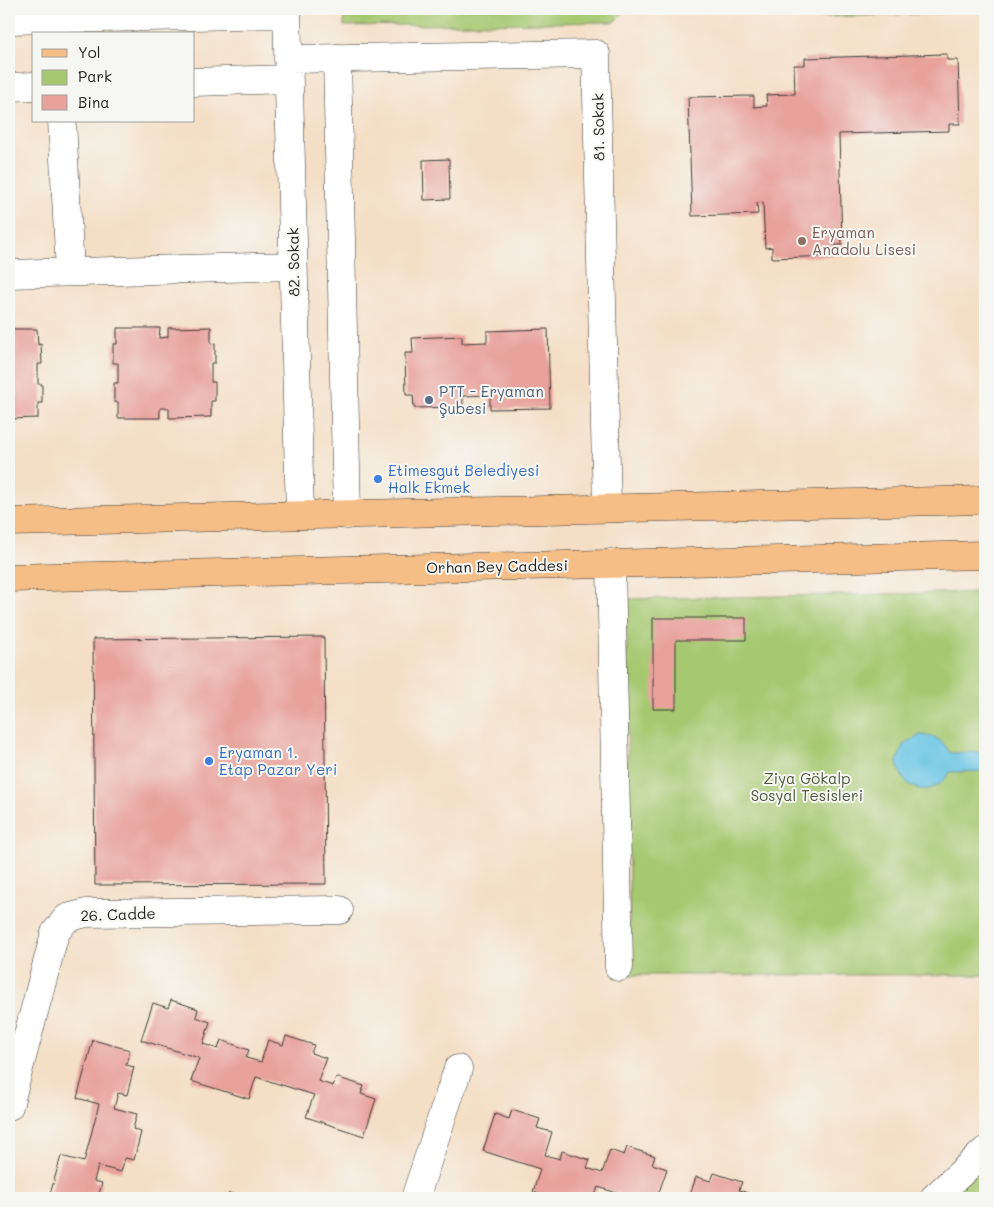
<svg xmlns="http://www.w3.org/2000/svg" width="994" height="1207" font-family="Mali,sans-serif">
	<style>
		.green { fill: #a6c870; stroke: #617246 }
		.water { fill: #66c4e4; stroke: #417080 }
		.building { fill: #e8a19b }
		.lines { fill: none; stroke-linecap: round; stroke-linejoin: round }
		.minor-casing { stroke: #3c3936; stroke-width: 29 }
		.major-casing { stroke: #3c3936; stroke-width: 29 }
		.minor { stroke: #fff; stroke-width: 28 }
		.major { stroke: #f6be87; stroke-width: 28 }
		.education-dot { fill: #8d6e63; stroke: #f6f6f2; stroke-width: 2 }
		.service-dot { fill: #5c6f8a; stroke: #f6f6f2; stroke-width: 2 }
		.shop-dot { fill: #3f7fe0; stroke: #f6f6f2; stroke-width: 2 }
		.labels { text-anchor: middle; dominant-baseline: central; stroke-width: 4; stroke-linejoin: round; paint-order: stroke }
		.street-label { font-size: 15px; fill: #1c1c1c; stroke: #f6f6f2 }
		.education-label { font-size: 15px; fill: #785e54; stroke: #f6f6f2; text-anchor: start }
		.service-label { font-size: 15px; fill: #4e5e75; stroke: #f6f6f2; text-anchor: start }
		.shop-label { font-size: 15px; fill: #366cbe; stroke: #f6f6f2; text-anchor: start }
		.park-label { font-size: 15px; fill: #4c5839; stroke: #f6f6f2 }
	</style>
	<rect width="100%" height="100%" fill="#f6f6f2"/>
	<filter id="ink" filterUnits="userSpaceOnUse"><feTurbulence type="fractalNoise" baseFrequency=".02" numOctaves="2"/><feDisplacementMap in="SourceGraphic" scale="10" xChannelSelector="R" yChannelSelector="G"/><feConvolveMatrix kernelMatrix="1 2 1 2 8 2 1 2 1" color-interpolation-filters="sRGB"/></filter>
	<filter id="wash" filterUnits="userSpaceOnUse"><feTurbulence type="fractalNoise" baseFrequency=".0096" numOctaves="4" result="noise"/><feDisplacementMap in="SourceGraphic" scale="20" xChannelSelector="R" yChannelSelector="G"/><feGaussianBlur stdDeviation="1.12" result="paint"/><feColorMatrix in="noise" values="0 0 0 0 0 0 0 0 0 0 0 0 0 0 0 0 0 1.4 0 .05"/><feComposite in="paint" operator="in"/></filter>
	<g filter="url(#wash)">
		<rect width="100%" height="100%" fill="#f4dfc6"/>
		<path class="green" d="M344 9H627L614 22 344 26Z
			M797 9H948V13L797 18Z
			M985 592V975H630L626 599Z
			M985 1164V1198H948Z"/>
		<path class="water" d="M920 735C934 735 943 740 950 753L985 752V771L950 772C934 799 903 794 897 762L903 745Z"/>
		<g id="blocks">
			<path class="building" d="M947 54V60H958L960 124H949V131L839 134 842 245H836V256L772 258V247L765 248 763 202 757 203 758 214 692 216 688 97 754 96V107L767 106 766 95 795 94 794 65H805V58Z
				M449 159 450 199 424 200 423 160Z
				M211 327V344L215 343V363H211V382H215V401H211V417L169 418V408H160V418H118V402H114V383H118V363H113V344H117V328H160L159 338 168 337V328Z
				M9 329H37L38 345 41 344 42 364H38V384H42V403H38V418L9 419Z
				M548 329 550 408 490 409V395L463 396V407L414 408 413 395H406L405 353H413L412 338 462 336V343L487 342V331Z
				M653 618H746V640H676V709H653Z
				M324 637 326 884 95 885 93 639Z
				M171 1000 198 1009 196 1017 210 1022 203 1044 218 1049 221 1040 249 1050 246 1058 261 1062 268 1040 283 1045 286 1036 314 1045 311 1053 326 1058 318 1081 333 1086 336 1077 364 1086 361 1094 376 1099 364 1136 306 1117 314 1095 256 1077 249 1099 191 1081 199 1058 141 1040 153 1003 168 1008Z
				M93 1040 130 1050 126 1065 134 1067 127 1095 118 1093 114 1108 137 1114 133 1129 141 1132 134 1160 125 1158 121 1172 98 1166 94 1181 102 1183 98 1198H49L61 1156 84 1162 99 1104 77 1098Z
				M512 1110 540 1119 537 1128 552 1132 545 1155 560 1159 562 1151 590 1160 587 1168 602 1173 610 1150 624 1155 627 1147 655 1156 652 1164 667 1169 657 1198H632L598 1187 594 1198H554L533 1192 540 1169 483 1151 495 1114 509 1119Z
				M714 1173 742 1182 739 1190 754 1195 753 1198H689L696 1177 711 1181Z
				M229 1193 244 1198H227Z"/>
		</g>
	</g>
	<g filter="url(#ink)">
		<use href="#blocks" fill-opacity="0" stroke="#3c3936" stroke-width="1"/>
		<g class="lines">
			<defs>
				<path id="minor" d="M287 9 300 515
					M9 20 287 14
					M337 58 347 515
					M288 59 596 54 607 508
					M194 82 288 79
					M9 87 34 86
					M62 121 70 272
					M9 274 293 266
					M611 563 619 967
					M9 1106 55 933 67 918 86 913 339 910
					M415 1198 458 1069
					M934 1198 985 1151"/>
				<path id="major" d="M9 522 985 500
					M9 578 985 555"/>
			</defs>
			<use href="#minor" class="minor-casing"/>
			<use href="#major" class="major-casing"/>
			<use href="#minor" class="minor"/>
			<use href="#major" class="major"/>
		</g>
	</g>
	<circle class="education-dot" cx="802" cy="241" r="5"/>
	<circle class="service-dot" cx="429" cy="400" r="5"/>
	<g class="shop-dot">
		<circle cx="378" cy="479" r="5"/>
		<circle cx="209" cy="761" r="5"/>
	</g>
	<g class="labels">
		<g class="street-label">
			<text transform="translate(598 127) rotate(-91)">81. Sokak</text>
			<text transform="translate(293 262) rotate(-91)">82. Sokak</text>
			<text transform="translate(497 566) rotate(-1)">Orhan Bey Caddesi</text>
			<text transform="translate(118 914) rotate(-2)">26. Cadde</text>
		</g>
		<g class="education-label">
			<text x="812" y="232">Eryaman<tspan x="812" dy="17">Anadolu Lisesi</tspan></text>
		</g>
		<g class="service-label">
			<text x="439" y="391">PTT - Eryaman<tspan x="439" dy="17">Şubesi</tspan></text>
		</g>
		<g class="shop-label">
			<text x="388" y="470">Etimesgut Belediyesi<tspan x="388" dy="17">Halk Ekmek</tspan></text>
			<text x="219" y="752">Eryaman 1.<tspan x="219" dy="17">Etap Pazar Yeri</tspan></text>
		</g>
		<g class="park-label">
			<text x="807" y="778">Ziya Gökalp<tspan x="807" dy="17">Sosyal Tesisleri</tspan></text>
		</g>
	</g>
	<rect width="994" height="1207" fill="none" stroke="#f6f6f2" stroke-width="30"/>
	<rect x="32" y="32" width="162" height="90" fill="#f6f6f2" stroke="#9f9f9c"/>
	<rect x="42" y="49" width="25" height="8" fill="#f6be87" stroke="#9f9f9c"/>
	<text x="78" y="58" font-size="15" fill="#1c1c1c">Yol</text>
	<rect x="42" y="70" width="25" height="15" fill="#a6c870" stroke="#9f9f9c"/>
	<text x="78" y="82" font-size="15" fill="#1c1c1c">Park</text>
	<rect x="42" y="95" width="25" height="15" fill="#e8a19b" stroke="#9f9f9c"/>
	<text x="78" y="108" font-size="15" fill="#1c1c1c">Bina</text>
</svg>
